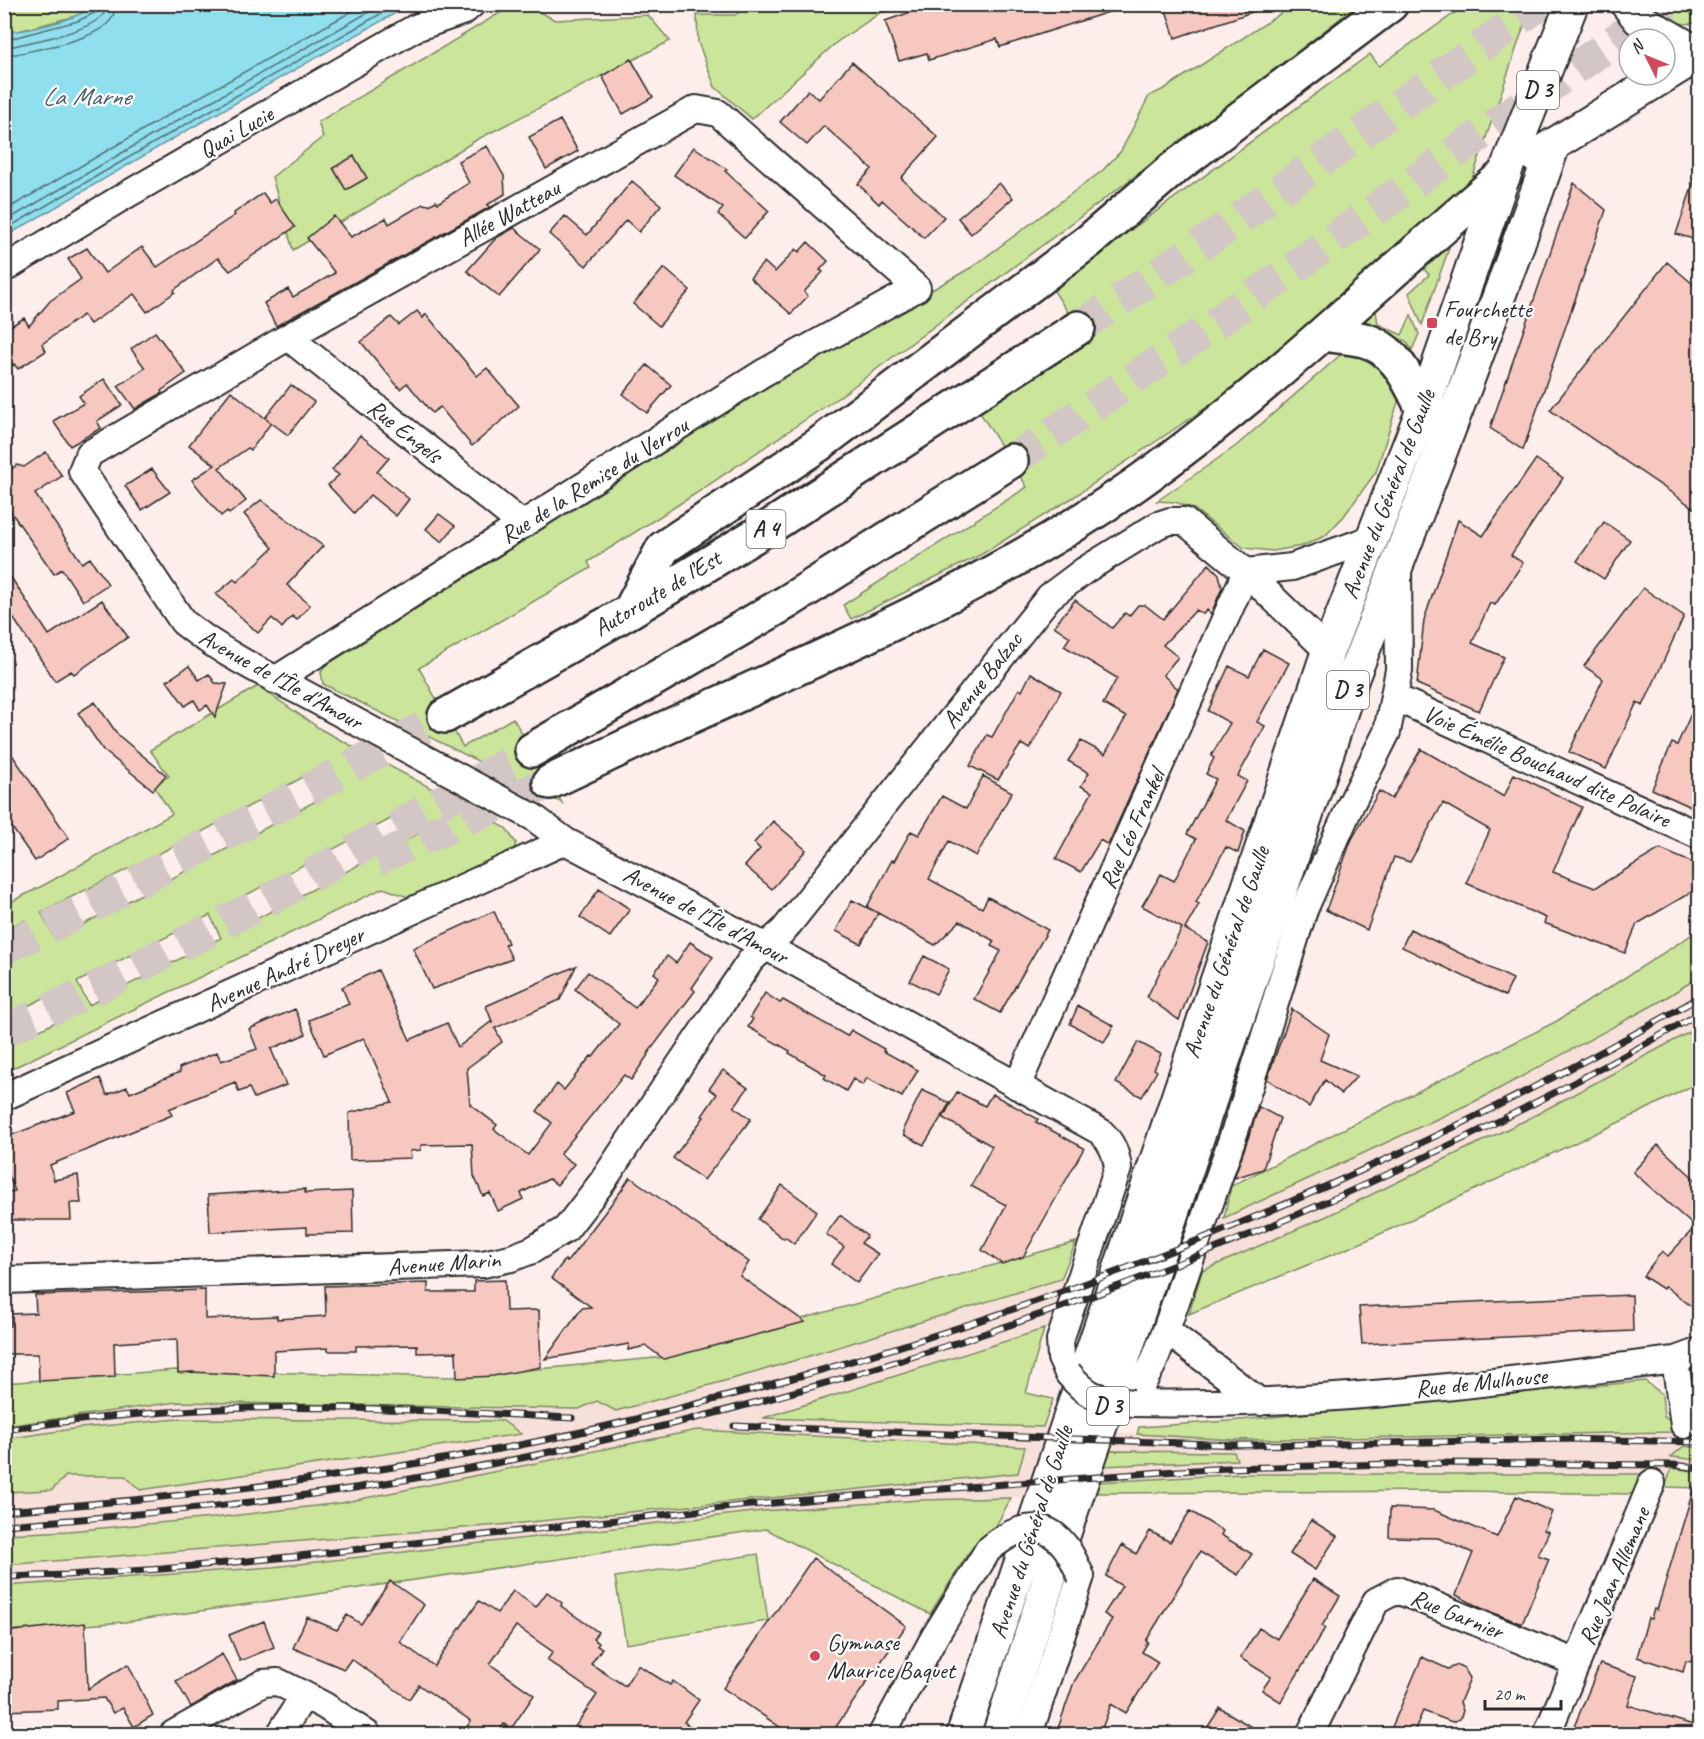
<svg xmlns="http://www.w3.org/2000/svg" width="1704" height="1739" font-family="Caveat,sans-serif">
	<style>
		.built { fill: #f7dfda }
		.green { fill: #cbe59b; stroke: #7b8863; stroke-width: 1.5; fill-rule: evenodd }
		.water { fill: #90dfee; stroke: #6897a0; stroke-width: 1.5 }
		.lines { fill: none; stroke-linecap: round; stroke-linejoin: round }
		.shore { stroke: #537379; stroke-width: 1.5 }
		.building { fill: #f7c8bf; stroke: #2b2b2b; stroke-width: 1.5 }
		.highway-tunnel { stroke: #d3c7c5; stroke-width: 33; stroke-dasharray: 33 16; stroke-linecap: butt }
		.minor-casing { stroke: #2b2b2b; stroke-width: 30 }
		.major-casing { stroke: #2b2b2b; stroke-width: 36 }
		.highway-casing { stroke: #2b2b2b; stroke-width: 38 }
		.minor { stroke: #fff; stroke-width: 26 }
		.major { stroke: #fff; stroke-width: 32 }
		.highway { stroke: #fff; stroke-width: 33 }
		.rail-casing { stroke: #2b2b2b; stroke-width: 7 }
		.rail { stroke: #fff; stroke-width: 4.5; stroke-dasharray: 14; stroke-linecap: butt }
		.minor-bridge-casing { stroke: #2b2b2b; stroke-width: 30; stroke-linecap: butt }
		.minor-bridge { stroke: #fff; stroke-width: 26 }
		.poi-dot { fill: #d1495b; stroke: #fff; stroke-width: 2 }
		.labels { text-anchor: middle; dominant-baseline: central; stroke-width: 4.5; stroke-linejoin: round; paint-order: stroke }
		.shield { fill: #fff; stroke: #6b6b6b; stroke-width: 1.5 }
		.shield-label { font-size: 22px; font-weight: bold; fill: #2b2b2b }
		.street-label { font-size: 24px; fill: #2b2b2b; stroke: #fff }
		.poi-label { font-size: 24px; fill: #2b2b2b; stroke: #fff; text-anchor: start }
		.water-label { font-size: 26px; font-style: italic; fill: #496166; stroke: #fff }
	</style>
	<rect width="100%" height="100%" fill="#fdeeec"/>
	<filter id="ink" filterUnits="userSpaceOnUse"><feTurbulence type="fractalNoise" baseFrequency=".0167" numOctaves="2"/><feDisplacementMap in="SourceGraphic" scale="12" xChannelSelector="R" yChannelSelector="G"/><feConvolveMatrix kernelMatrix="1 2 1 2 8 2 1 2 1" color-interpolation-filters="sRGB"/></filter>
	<g filter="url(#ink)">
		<path class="built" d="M1699 930V1082L1641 1112 1363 1242 1189 1314 1201 1272 1045 1329 1026 1393 1053 1399 1045 1427 1137 1434 1169 1432 1645 1381 1662 1394 1664 1417 1675 1424 1695 1426 1699 1424V1479H1652L1633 1494 1460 1491 1095 1493 958 1500 125 1622 5 1631V1382L175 1370 452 1377 666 1357 1076 1242 1062 1278 1224 1218 1231 1186 1557 1021Z"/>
		<path class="green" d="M4 5H97L76 16 11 33 5 31Z
			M513 5H526L555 20 648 15 670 41 478 139 392 192 293 250 272 177 323 137 318 122Z
			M747 5V4L912 5 880 13 837 42 752 119 715 87 698 42 697 15H735Z
			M1291 5H1357L1234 102 842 395 692 496 588 562 591 568 419 668 463 747 513 718 562 803 323 684 321 672 325 666 830 348 972 267 1102 171 1121 151 1149 96 1164 89 1283 12Z
			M1466 5H1531L1471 182 1371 272 1213 403 1072 498 982 554 851 619 843 605 1027 487 977 408 1078 328 1052 288 1370 54 1379 66Z
			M1644 5H1699V23L1685 24 1658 18Z
			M1444 247 1449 248 1422 325 1409 293 1429 275 1424 269 1442 253Z
			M1376 311 1378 324 1402 335 1411 315 1419 334 1412 350 1406 341 1366 325 1365 320Z
			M1347 346 1364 348 1402 389 1376 472 1344 516 1325 536 1302 546 1273 551 1244 548 1194 509 1175 502 1157 501 1236 446 1338 357Z
			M258 686 322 730 506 828 516 843 514 849 408 897 383 888 5 1072V1048L71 1014 58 991 5 1017V964L39 947 25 920 5 930V905L44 885 172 814 153 785 169 776 150 750ZM327 764 340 788 206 860 196 835ZM417 805 429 828 241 927 229 904ZM178 844 190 869 55 939 41 912ZM210 915 221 938 89 1005 77 982Z
			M1699 930V977L1659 1002 1482 1098 1224 1218 1231 1186 1557 1021Z
			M1699 1027V1082L1641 1112 1363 1242 1189 1314 1202 1271 1327 1216 1526 1120Z
			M1076 1242 1061 1279 757 1372 616 1411 597 1401 579 1409 177 1402 5 1426 4 1383 175 1370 452 1377 666 1357Z
			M1044 1329 1026 1393 1053 1399 1043 1427 763 1418Z
			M1645 1381 1662 1394 1664 1417 1675 1424V1432L1234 1440 1137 1434 1139 1427 1229 1421Z
			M178 1419 503 1421 521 1434 140 1490 125 1476H66L52 1490 5 1492V1439L80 1428Z
			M697 1430 1025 1447 1018 1473 500 1525 5 1565V1534L69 1531 213 1518 341 1503Z
			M1684 1446 1699 1448V1460L1671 1457Z
			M1107 1451 1234 1452 1237 1460 1103 1466Z
			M1672 1468 1699 1472V1488L1665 1487Z
			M1243 1474H1641L1652 1479 1633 1494 1460 1491 1095 1493 1098 1482Z
			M1011 1498 996 1526 969 1552 930 1614 766 1529 125 1622 5 1631V1586L273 1567 762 1511 919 1500Z
			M758 1554 768 1621 626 1644 615 1577Z"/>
		<path class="water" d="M97 5V4L410 5 186 131 5 237V31C19 34 61 22 75 16 83 13 90 8 97 5Z"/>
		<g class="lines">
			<path class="shore" d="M4 37 13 38 78 21 96 12 98 4
				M4 45 14 46C38 40 83 33 101 17 105 14 106 10 106 4
				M4 54H16C40 49 93 40 109 22 114 17 115 11 115 4
				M4 211 175 111 365 4
				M4 222 180 119 383 4
				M4 230 183 126 398 4"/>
		</g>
		<path class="building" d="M934 4H1117L1118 9 1000 47 997 39 929 60 927 53 899 61 885 21Z
			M1164 4H1263L1264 8 1175 38Z
			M631 59 653 97 623 114 602 76Z
			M852 62 938 137 901 178 944 217 924 238 882 200 879 204 858 184 872 169 824 126 807 145 780 122 808 90 819 99Z
			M560 120 578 151 546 169 529 137Z
			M487 146 504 176 505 194 487 205 490 207 276 326 264 303 288 289 293 297 335 273 307 238 334 216 351 237 386 218 389 224 423 204 429 205 436 201 438 203 469 183 458 161Z
			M694 147 727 169 725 171 769 211 745 238 718 214 723 208 674 175Z
			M354 156 367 178 346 190 333 168Z
			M1696 176 1700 177V241L1676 234Z
			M632 181 661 205 639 232 626 220 586 266 549 234 565 216 587 235Z
			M999 183 1013 198 971 234 958 218Z
			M1574 183 1606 210 1523 450 1490 428Z
			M263 193 270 203 276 199 295 227 230 271 218 258 174 290 175 292 147 312 134 294 90 324 83 315 42 344 46 351 18 369 14 364 4 370V358L7 354 4 350V330L24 318 29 326 50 301 81 279 68 259 87 248 105 273 142 247 157 267 235 215 234 213Z
			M514 228 540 249 499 297 467 271 496 238Z
			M808 242 828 261 820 270 823 272 804 292 808 296 791 314 750 278 764 262 775 272 796 249 799 252Z
			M1667 262 1700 290V512L1550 410Z
			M664 268 690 290 659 326 633 304Z
			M417 311 423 318 426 314 477 376 487 368 519 406 472 446 440 407 432 413 407 383 400 389 361 342 391 317 399 325Z
			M155 332 186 373 161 391 162 393 135 409 118 386 145 368 131 349Z
			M647 365 671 385 647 413 623 394Z
			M104 379 122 405 97 421 101 428 70 446 53 421 84 403 79 396Z
			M291 385 314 402 288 435 266 419 271 423 251 450 248 448 219 468 246 501 229 514 227 511 221 516 192 480 215 465 189 445 231 391 265 418Z
			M360 435 389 458 377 472 409 499 396 516 370 495 354 513 328 485 339 475 332 470Z
			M46 452 62 476 35 494 82 563 90 558 108 584 83 601 62 569 54 574 4 502 6 473 17 465 24 467Z
			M1536 459 1563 478 1511 555 1523 563 1495 605 1490 603 1472 643 1504 657 1479 711 1417 684 1424 620 1458 520 1483 536Z
			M152 469 170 492 142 510 125 486Z
			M261 500 323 546 287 585 310 605 297 620 292 616 282 628 272 618 258 633 216 594 234 579 237 582 273 548 244 514Z
			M439 514 455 526 442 542 426 529Z
			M1604 522 1630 540 1604 579 1577 561Z
			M1209 564 1219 574 1222 588 1211 614 1207 610 1203 614 1196 610 1163 645 1178 657 1163 675 1178 689 1108 845 1100 840 1081 872 1056 859 1092 792 1081 786 1089 773 1068 761 1081 741 1105 754 1126 717 1103 704 1117 678 1064 646 1070 637 1054 626 1075 600 1112 628 1125 613 1129 616 1138 605H1145L1163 619Z
			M4 567 49 635 102 600 128 637 74 674 71 671 55 681 4 604Z
			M1643 588 1684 616 1643 706 1637 702 1606 769 1569 752 1603 679 1584 666Z
			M1263 649 1289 663 1257 722 1265 726 1238 776 1247 781 1226 820 1245 831 1238 853 1226 847 1196 902 1199 904 1185 929 1208 942 1179 1020 1147 997 1182 928 1142 906 1161 874 1174 881 1196 839 1187 834 1216 779 1206 774 1214 758 1211 756 1230 723 1208 711 1229 666 1249 676Z
			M189 666 199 680 209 674 215 683 227 684 215 717 207 705 200 710 194 700 185 706 167 681Z
			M1031 673 1061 691 1030 749 1021 744 998 780 970 766 987 735 992 737 1019 689 1022 691Z
			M1700 694V811L1652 789 1672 743 1677 745Z
			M95 702 118 735 166 775 153 790 103 750 78 713Z
			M4 743 69 838 35 861 4 816Z
			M1421 749 1504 797 1514 774 1582 807 1553 872 1595 888 1660 849 1700 866V887L1637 924 1625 953 1544 923 1546 918 1466 883 1490 830 1443 803 1410 862 1394 857 1367 930 1326 910 1351 841 1379 791 1392 799Z
			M983 776 1012 792 976 856 949 841 929 879 982 908 988 897 1048 930 1000 1013 974 999 1001 951 991 946 994 941 960 921 935 945 867 907 892 860 894 861 911 831 919 835 942 796 966 809Z
			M773 821 806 850 772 889 745 866 760 849 754 843Z
			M599 889 630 909 610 937 580 917Z
			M852 900 878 913 861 944 836 931Z
			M494 911 508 943 505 944 512 959 432 989 413 948Z
			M1410 929 1513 979 1505 996 1402 947Z
			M690 942 713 957 692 988 695 991 649 1052H650L631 1080 624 1075 560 1154 574 1164 557 1185 549 1179 521 1193 523 1199 498 1211 490 1193 483 1196 474 1176 472 1144 421 1145V1150L410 1151 411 1158 350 1160 349 1113 392 1102 364 1038 324 1055 309 1020 349 1004 342 987 378 970 410 1040 447 1023 458 1047 492 1021 493 1024 486 1006 576 966 560 1000 495 1028 502 1042 467 1068 470 1104 497 1125 494 1129 528 1155 552 1123 537 1111 557 1084 564 1090 591 1056 593 1057 619 1024 575 989 588 972 635 1008 659 977 654 973 667 956 676 963Z
			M924 956 949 969 936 994 910 981Z
			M765 993 780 1003 783 1000 847 1036 851 1030 884 1049 883 1051 918 1070 902 1097 867 1078 863 1085 853 1079 846 1091 824 1078 826 1075 789 1053 790 1051 748 1027 753 1019 750 1017Z
			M1078 1006 1114 1026 1104 1042 1070 1024Z
			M295 1009 306 1034 271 1049 286 1085 254 1098 249 1088 239 1092 235 1082 169 1109 172 1115 50 1165 54 1180 78 1175 81 1203H70L71 1220H4V1193L15 1191 4 1164V1138L75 1111 67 1093 100 1078 107 1095 127 1087 130 1093 180 1072 179 1068 217 1052 221 1061 257 1049 249 1029Z
			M1292 1009 1329 1034 1320 1060 1357 1076 1341 1094 1325 1080 1309 1107 1267 1079Z
			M1138 1042 1161 1054 1154 1069 1157 1071 1142 1097 1116 1083Z
			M723 1070 748 1088 734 1107 751 1119 704 1180 673 1158 704 1117 702 1116 717 1094 709 1089Z
			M922 1090 950 1103 924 1145 904 1135V1127Z
			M957 1092 985 1106 992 1094 1038 1119 1036 1122 1084 1148 1023 1257 1002 1264 982 1250 1006 1205 971 1186 992 1146 943 1118Z
			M1259 1107 1280 1118 1263 1169 1234 1178Z
			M1658 1145 1700 1184V1313L1665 1286 1663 1289 1643 1276 1662 1251 1668 1256 1695 1227 1633 1172Z
			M630 1177 749 1262 740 1276 805 1322 664 1359 646 1346 628 1350 629 1344 545 1359 582 1308 591 1307 551 1278 565 1260 567 1262 621 1191Z
			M782 1185 817 1211 794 1244 785 1237 784 1239 758 1219Z
			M305 1189V1193L352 1191 353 1233 307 1234V1227L210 1232 208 1195Z
			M840 1215 867 1236 861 1243 878 1254 857 1283 831 1264 844 1247 826 1234Z
			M505 1280 506 1311 539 1310 541 1367 493 1376 457 1378 456 1352 417 1353V1345L356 1346V1351H328V1348L274 1351V1376L191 1372 178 1373 177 1339 114 1343 115 1377 39 1381 38 1354H4V1326H10V1314L36 1313 35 1295 205 1290V1319L277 1316V1319L326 1316 325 1286 428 1283V1292H474V1281Z
			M1632 1295 1633 1331 1362 1344 1359 1307Z
			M1695 1484 1700 1485V1634L1691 1662 1686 1661 1683 1672 1637 1657 1648 1618 1651 1619 1654 1609 1657 1610Z
			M1516 1496 1552 1512 1544 1530 1549 1532 1538 1555 1549 1559 1522 1624 1481 1608 1456 1595 1473 1553 1438 1538 1389 1537 1390 1508 1434 1510 1497 1537Z
			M1190 1511 1223 1531 1221 1535 1252 1554 1238 1575 1200 1552 1146 1641 1148 1642 1142 1652 1158 1662 1126 1713 1111 1704 1100 1734H1056L1074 1682 1112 1619 1104 1614 1122 1586 1106 1576 1122 1545 1136 1554 1150 1531 1170 1542Z
			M1311 1520 1337 1536 1315 1570 1290 1554Z
			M813 1558 906 1626 831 1734H790L723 1688Z
			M1313 1579 1340 1596 1322 1626 1325 1628 1281 1702 1262 1690 1271 1677 1240 1658 1259 1628 1277 1639Z
			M390 1581 424 1605 400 1642 434 1666 479 1601 497 1613 513 1591 536 1607 547 1592 562 1603 561 1606 598 1632 593 1639 599 1643 597 1646 602 1648 591 1664 625 1686 638 1665 670 1685 673 1681 699 1700 684 1722 702 1734H570L597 1695 547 1660 553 1652 516 1626 490 1664 534 1695 511 1729 504 1724 496 1734H462L471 1721 419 1685 409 1699 351 1659 344 1669 293 1648 307 1617 337 1630 347 1615 361 1624Z
			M264 1621 274 1647 240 1661 229 1635Z
			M85 1623 88 1689 128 1664 153 1715 134 1727 123 1708 113 1713 104 1698 58 1701V1709L4 1711V1632Z
			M222 1654 237 1680 191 1707 176 1681Z
			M1422 1657 1448 1669 1458 1665 1464 1668 1470 1678 1460 1702 1463 1711 1460 1719 1452 1722 1423 1711 1413 1734H1389Z
			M1600 1664 1637 1676 1628 1705 1700 1727V1734H1571Z
			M1220 1708 1263 1734H1203Z"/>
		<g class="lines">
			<path class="highway-tunnel" d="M1078 328C1235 224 1387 114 1540 4
				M1011 461 1212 326 1467 144 1667 4
				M376 859 550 782
				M4 948 96 904 445 716
				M4 1031 100 986 270 899 532 750"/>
			<defs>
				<path id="minor" d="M4 269 116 201 415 28 464 11 472 4
					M288 337 523 525
					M1398 570 1399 670 1387 732 1351 804 1304 910 1239 1119 1166 1330 1153 1364 1132 1403C1314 1407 1495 1382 1675 1360L1700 1351
					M1246 572 1292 567 1371 539
					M275 680 763 373 917 288 718 113 696 109 288 337 89 454 82 471 183 622C218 650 260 672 301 692L533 817 565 841 791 960 1101 1132C1112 1143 1116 1153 1118 1168L1060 1340 1061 1358 1068 1373
					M1394 697 1700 836
					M1017 1086 1246 572
					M4 1097 565 841
					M4 1280 483 1264 511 1258 532 1250 566 1229 603 1181 681 1063 751 960 784 930 1049 597 1085 570 1158 525 1170 521H1184L1246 572 1328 651
					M1166 1330 1260 1402
					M1675 1360 1684 1425
					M173 1734 263 1683 278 1682 304 1695 325 1706 367 1734
					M280 1734 304 1695
					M882 1734 935 1636 988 1550
					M1029 1734 1081 1576
					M1310 1734 1376 1601 1397 1590 1577 1663
					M1547 1734 1652 1483"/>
				<path id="major" d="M1627 4 1639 19 1699 54
					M1535 156 1700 54
					M963 1734 1328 651 1423 409 1504 175 1572 4
					M999 1734 1052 1570 1354 674C1424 498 1491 322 1554 144"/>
				<path id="highway" d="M1323 334C1336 336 1351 337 1364 340 1397 349 1409 382 1423 409
					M630 611 663 548 818 445 1089 241 1173 169 1391 4
					M445 716 630 611 774 524 1078 328
					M532 750 787 602 1011 461
					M550 782C595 761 640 739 685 719 839 649 997 582 1136 484 1267 392 1381 278 1504 175"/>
			</defs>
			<use href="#minor" class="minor-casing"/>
			<use href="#major" class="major-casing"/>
			<use href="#highway" class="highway-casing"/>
			<use href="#minor" class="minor"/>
			<use href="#major" class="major"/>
			<use href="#highway" class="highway"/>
			<defs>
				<path id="rail" d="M734 1426 1237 1445 1334 1444 1564 1439 1700 1442
					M4 1430C85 1418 167 1410 249 1408 357 1406 464 1412 572 1418
					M4 1511C170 1499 331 1480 494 1450 586 1433 676 1410 765 1386 1092 1296 1406 1166 1700 997
					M4 1525C103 1518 201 1509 299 1496 456 1475 612 1441 765 1400 1091 1311 1407 1182 1700 1013
					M4 1577 67 1575 162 1569 299 1556 740 1506 839 1497 1162 1472 1228 1468 1432 1463 1673 1465 1700 1468"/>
			</defs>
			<use href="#rail" class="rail-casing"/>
			<use href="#rail" class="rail"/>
			<defs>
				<path id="minor-bridge" d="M1068 1373C1090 1400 1099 1398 1132 1403
					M988 1550C1012 1529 1042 1516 1065 1546 1072 1555 1076 1566 1081 1576"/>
			</defs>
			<use href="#minor-bridge" class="minor-bridge-casing"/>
			<use href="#minor-bridge" class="minor-bridge"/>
		</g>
	</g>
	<g class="poi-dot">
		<rect x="1426" y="317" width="12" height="12" rx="3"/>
		<circle cx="815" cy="1656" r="6"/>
	</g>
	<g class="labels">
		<g class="shield">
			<rect x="1517" y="71" width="42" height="38" rx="4.5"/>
			<rect x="746.5" y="510" width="39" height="38" rx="4.5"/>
			<rect x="1327" y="671" width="42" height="38" rx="4.5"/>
			<rect x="1087" y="1387" width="42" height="38" rx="4.5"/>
		</g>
		<g class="shield-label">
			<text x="1538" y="90">D 3</text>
			<text x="766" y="529">A 4</text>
			<text x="1348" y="690">D 3</text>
			<text x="1108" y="1406">D 3</text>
		</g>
		<g class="street-label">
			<text transform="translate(236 132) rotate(-30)">Quai Lucie</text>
			<text transform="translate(509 213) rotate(-29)">Allée Watteau</text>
			<text transform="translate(405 431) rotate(38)">Rue Engels</text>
			<text transform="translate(594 480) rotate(-32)">Rue de la Remise du Verrou</text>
			<text transform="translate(1388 494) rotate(-69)">Avenue du Général de Gaulle</text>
			<text transform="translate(657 593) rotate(-31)">Autoroute de l’Est</text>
			<text transform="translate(281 679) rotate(29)">Avenue de l'Île d'Amour</text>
			<text transform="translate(982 680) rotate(-52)">Avenue Balzac</text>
			<text transform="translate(1547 766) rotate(24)">Voie Émélie Bouchaud dite Polaire</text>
			<text transform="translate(1132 829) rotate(-66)">Rue Léo Frankel</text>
			<text transform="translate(706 915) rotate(28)">Avenue de l'Île d'Amour</text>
			<text transform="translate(1226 952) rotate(-71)">Avenue du Général de Gaulle</text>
			<text transform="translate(285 969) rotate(-25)">Avenue André Dreyer</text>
			<text transform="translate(444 1263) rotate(-4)">Avenue Marin</text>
			<text transform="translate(1481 1382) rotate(-6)">Rue de Mulhouse</text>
			<text transform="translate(1031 1532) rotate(-72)">Avenue du Général de Gaulle</text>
			<text transform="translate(1614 1576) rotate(-67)">Rue Jean Allemane</text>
			<text transform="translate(1457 1614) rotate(22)">Rue Garnier</text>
		</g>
		<g class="poi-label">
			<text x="1444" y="309">Fourchette<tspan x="1444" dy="28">de Bry</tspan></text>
			<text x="827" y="1642">Gymnase<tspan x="827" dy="28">Maurice Baquet</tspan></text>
		</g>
		<g class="water-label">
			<text x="86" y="96">La Marne</text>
		</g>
	</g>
	<rect width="1704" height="1739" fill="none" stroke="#fff" stroke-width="24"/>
	<rect x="12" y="12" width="1680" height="1715" fill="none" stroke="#2b2b2b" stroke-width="2" filter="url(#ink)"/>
	<g transform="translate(1647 57) rotate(313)"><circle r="28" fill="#ffffff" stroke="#aaaaaa" stroke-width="1.5"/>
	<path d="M0-4.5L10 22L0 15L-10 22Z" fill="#d1495b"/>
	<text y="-9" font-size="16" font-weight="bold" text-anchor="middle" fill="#2b2b2b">N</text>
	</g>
	<path d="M1485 1700v9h76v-9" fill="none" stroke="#2b2b2b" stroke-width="3"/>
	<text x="1494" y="1700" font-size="18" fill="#2b2b2b" stroke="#ffffff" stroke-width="4.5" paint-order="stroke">20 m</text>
</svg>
